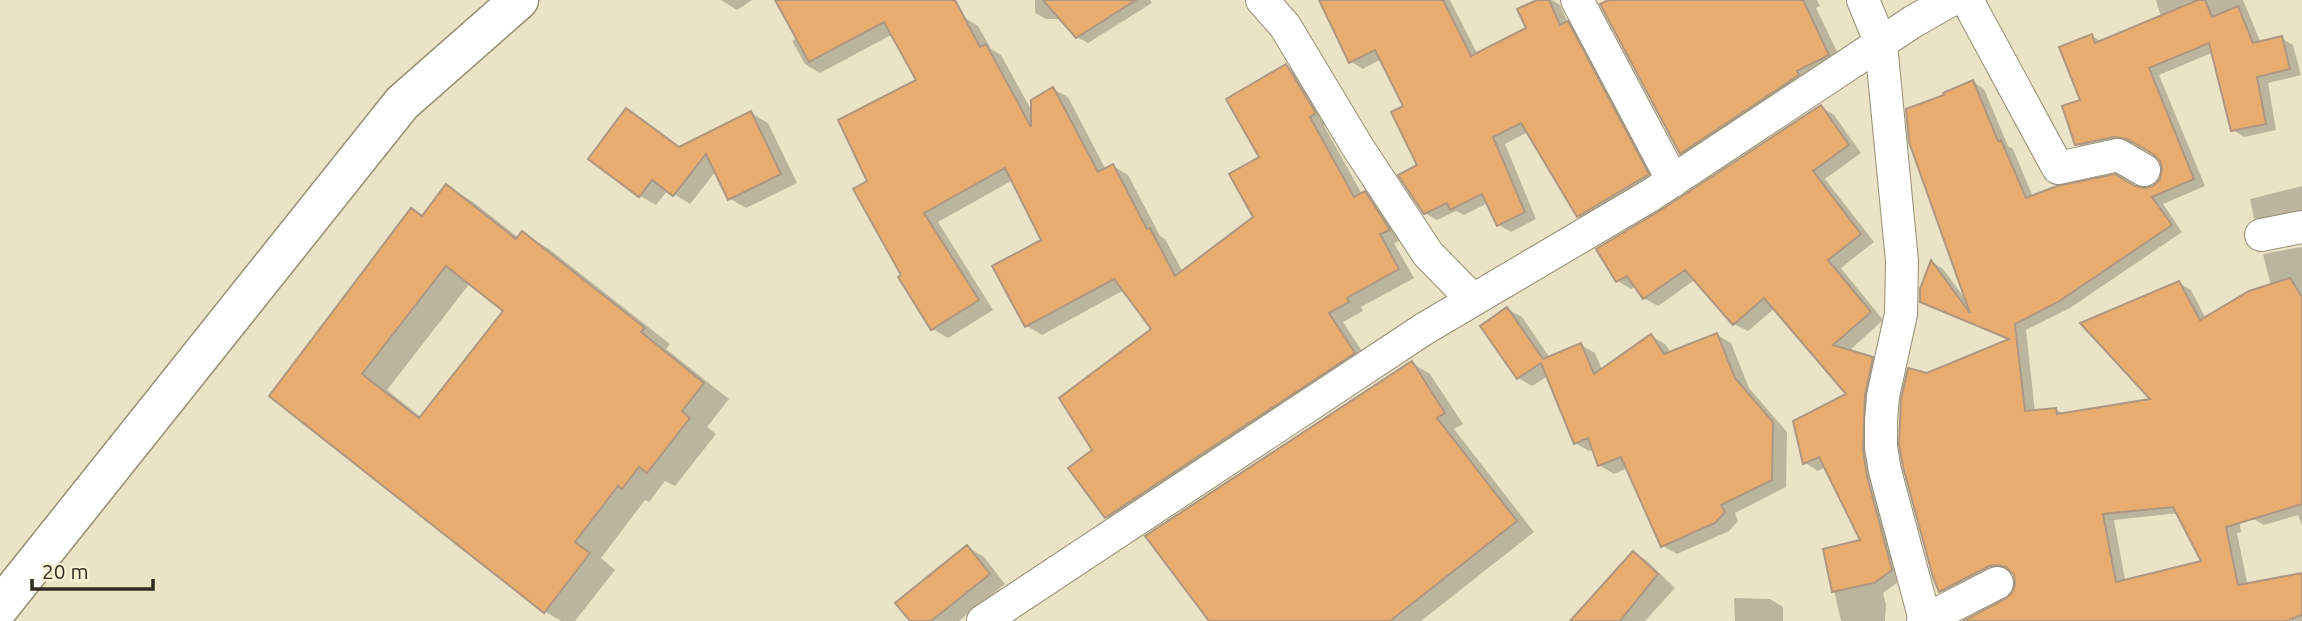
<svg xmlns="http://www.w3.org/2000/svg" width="2302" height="621" font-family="Ubuntu,sans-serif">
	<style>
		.shadow { fill: #0003; fill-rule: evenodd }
		.building { fill: #e8ac6e; stroke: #ae9782; stroke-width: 2; fill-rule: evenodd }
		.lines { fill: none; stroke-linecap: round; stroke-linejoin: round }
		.street-casing { stroke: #958e71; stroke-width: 34 }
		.secondary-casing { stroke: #958e71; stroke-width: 41 }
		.street { stroke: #fff; stroke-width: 32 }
		.secondary { stroke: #fff; stroke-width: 38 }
	</style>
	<rect width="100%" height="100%" fill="#ebe3c5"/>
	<path class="shadow" d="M721 0H752L737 10Z
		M777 0H953L962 16 978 26 991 49 1001 55 1033 113 1053 89 1068 97 1106 170 1113 166 1128 175 1160 236 1165 239 1183 272 1255 218 1262 158 1286 66 1302 75 1330 122 1324 126 1362 194 1365 193 1380 202 1404 239 1394 243 1414 278 1361 307 1363 311 1343 322 1369 362 1122 526 1106 517 1094 451 1154 330 1124 290 1042 335 1027 326 1044 241 1013 180 938 222 993 310 948 338 933 329 903 275 869 182 919 81 893 34 820 73 805 64 792 41 797 38Z
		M1035 0H1150L1152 3 1088 43 1077 37 1062 19H1046L1035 13Z
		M1329 0H1450L1478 55 1528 29 1541 0H1552L1560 5 1568 23 1580 30 1660 182 1591 223 1579 216 1528 132 1505 144 1536 219 1511 232 1499 225 1488 203 1464 215 1456 211 1437 220 1425 213 1420 166 1405 107 1381 59 1363 69 1350 61Z
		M1612 0H1817L1820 6 1816 8 1843 64 1696 161 1681 153Z
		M2156 0H2243L2261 43 2281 38 2293 45 2301 75 2268 83 2276 130 2244 137 2233 130 2214 52 2159 75 2205 186 2163 204 2182 232 2070 308 2026 330 2035 412 2056 410 2065 414 2153 400 2179 283 2191 290 2206 319 2271 286 2263 254 2302 247V526L2298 515 2264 525 2252 518 2236 499 2241 532 2237 533 2255 621H2151L2203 562 2179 513 2114 520 2129 601 2075 621H1967L2007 600 2014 593 2017 585 2015 573 2010 570 2002 572 1952 597 1941 591 1927 375 2011 340 1921 301 1932 262 1943 269 1966 300 1947 96 1973 82 1984 89 2008 146 2013 149 2033 197 2135 188 2145 190 2155 187 2162 179 2164 171 2161 159 2141 145 2127 143 2089 151 2077 144 2092 36 2102 42 2161 17Z
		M1821 107 1834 115 1861 153 1825 179 1874 242 1841 268 1883 320 1848 352 1872 359 1886 367 1905 577 1883 593 1886 605 1885 621H1841L1825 550 1863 541 1826 467 1818 471 1805 463 1849 395 1775 308 1748 331 1734 324 1696 279 1658 306 1644 298 1636 286 1631 289 1618 281 1599 249 1662 212Z
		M627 110 643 119 681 148 751 113 768 123 797 183 746 208 729 198 716 171 690 204 668 190 656 205 640 196Z
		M447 186 473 202 519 238 523 234 549 249 670 344 666 349 729 399 707 427 716 434 675 486 665 481 649 502 645 500 601 558 615 570 575 621H561L544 611 271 395 423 217ZM470 283 506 311 422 418 387 390Z
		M2302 186V217L2266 225 2254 218 2250 199Z
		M1507 309 1522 317 1550 358 1581 345 1595 353 1602 370 1651 336 1665 344 1671 353 1717 335 1731 343 1749 388 1787 432 1786 487 1735 513 1738 521 1729 531 1677 554 1663 546 1628 468 1614 474 1599 465 1593 449 1589 451 1575 443 1548 376 1532 386 1518 378Z
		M1412 363 1430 374 1463 424 1454 429 1534 532 1421 621H1212Z
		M967 547 984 557 1005 584 959 621H912Z
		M1633 553 1646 560 1675 588 1645 621H1593Z
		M2302 575V621H2292L2276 580Z
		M1734 598 1770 599 1783 607V621H1735Z"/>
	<path class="building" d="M775 0H955L980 47 986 44 1031 127V100L1053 87 1098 172 1113 164 1147 229 1150 228 1175 276 1253 217 1229 174 1259 157 1226 99 1286 64 1316 113 1310 117 1354 197 1365 191 1390 230 1380 234 1399 269 1347 298 1349 302 1329 313 1355 353 1105 518 1068 468 1092 450 1059 398 1151 329 1114 279 1025 327 992 266 1041 240 1005 168 924 213 979 300 931 330 898 277 901 275 853 189 867 181 838 120 916 80 884 22 809 62Z
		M1043 0H1136L1076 38Z
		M1319 0H1443L1471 56 1526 28 1517 9 1537 0H1549L1560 25 1568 21 1649 174 1577 217 1521 123 1493 137 1525 212 1497 226 1482 194 1450 210 1447 203 1424 214 1398 175 1417 165 1391 112 1403 106 1375 50 1349 63Z
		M1609 0H1803L1829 55 1797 71 1799 75 1680 154 1600 4Z
		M2198 0H2205L2212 17 2238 6 2253 43 2282 36 2290 69 2257 77 2266 124 2231 131 2209 43 2149 68 2194 179 2152 197 2172 225 2058 302 2015 324 2025 411 2056 408 2057 414 2150 399 2080 323 2179 281 2200 320 2249 291 2290 278 2302 297V504L2226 527 2238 585 2302 573V615L2286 621H1963L2005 599 2012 593 2015 585 2014 575 2006 567 1997 565 1989 566 1939 592 1933 577 1903 467 1899 445 1901 399 1908 368 1927 373 2009 339 1920 302V289L1931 260 1970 313 1909 142 1906 109 1944 95 1943 93 1973 80 1998 141 2001 140 2026 198 2057 186 2115 174 2135 186 2145 188 2153 186 2160 179 2162 169 2160 161 2153 154 2127 139 2114 137 2075 145 2062 106 2080 100 2059 47 2092 34 2095 43ZM2173 507 2201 561 2116 582 2103 514Z
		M1821 105 1849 145 1813 171 1861 234 1828 260 1871 312 1833 345 1873 357 1865 395 1863 450 1867 476 1892 570 1874 583 1832 592 1823 549 1860 540 1819 457 1803 464 1793 421 1846 394 1764 298 1733 325 1685 270 1643 299 1627 276 1616 282 1596 249 1661 210Z
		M626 108 679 147 751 111 781 174 728 200 706 154 673 196 652 180 639 197 588 159Z
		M446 184 516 239 522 231 645 328 641 332 704 383 682 411 690 418 647 473 639 467 622 489 618 486 575 542 590 553 544 613 269 396 411 208 422 216ZM446 266 503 311 419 418 362 374Z
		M1507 307 1543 359 1581 343 1594 374 1651 334 1664 354 1717 333 1735 378 1773 422 1772 480 1721 505 1725 512 1715 523 1661 547 1621 457 1598 466 1588 438 1574 444 1541 363 1517 379 1480 326Z
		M1412 361 1445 413 1437 418 1517 521 1390 621H1209L1145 536Z
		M967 545 990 574 931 621H910L895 603Z
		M1633 551 1658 574 1620 621H1570Z"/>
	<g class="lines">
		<defs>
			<path id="street" d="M1262 0 1285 26 1357 146 1428 254 1473 300
				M1577 0 1673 181
				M1863 0 1881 44 1902 261 1901 314 1883 396 1881 421V447L1885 471 1925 620
				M1967 0 2058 168 2118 155 2144 170
				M2261 235 2302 227
				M983 621 1424 329 1651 195 1914 21 1951 0
				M1923 621 1997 583"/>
			<path id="secondary" d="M0 607 402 103 519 0"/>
		</defs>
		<use href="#street" class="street-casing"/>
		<use href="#secondary" class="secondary-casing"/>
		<use href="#street" class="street"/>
		<use href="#secondary" class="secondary"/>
	</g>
	<path d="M32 579v10h121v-10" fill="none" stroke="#302c21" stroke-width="3.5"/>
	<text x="42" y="579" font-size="21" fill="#302c21" stroke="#f8f0d2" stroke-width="5" paint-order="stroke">20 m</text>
</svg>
